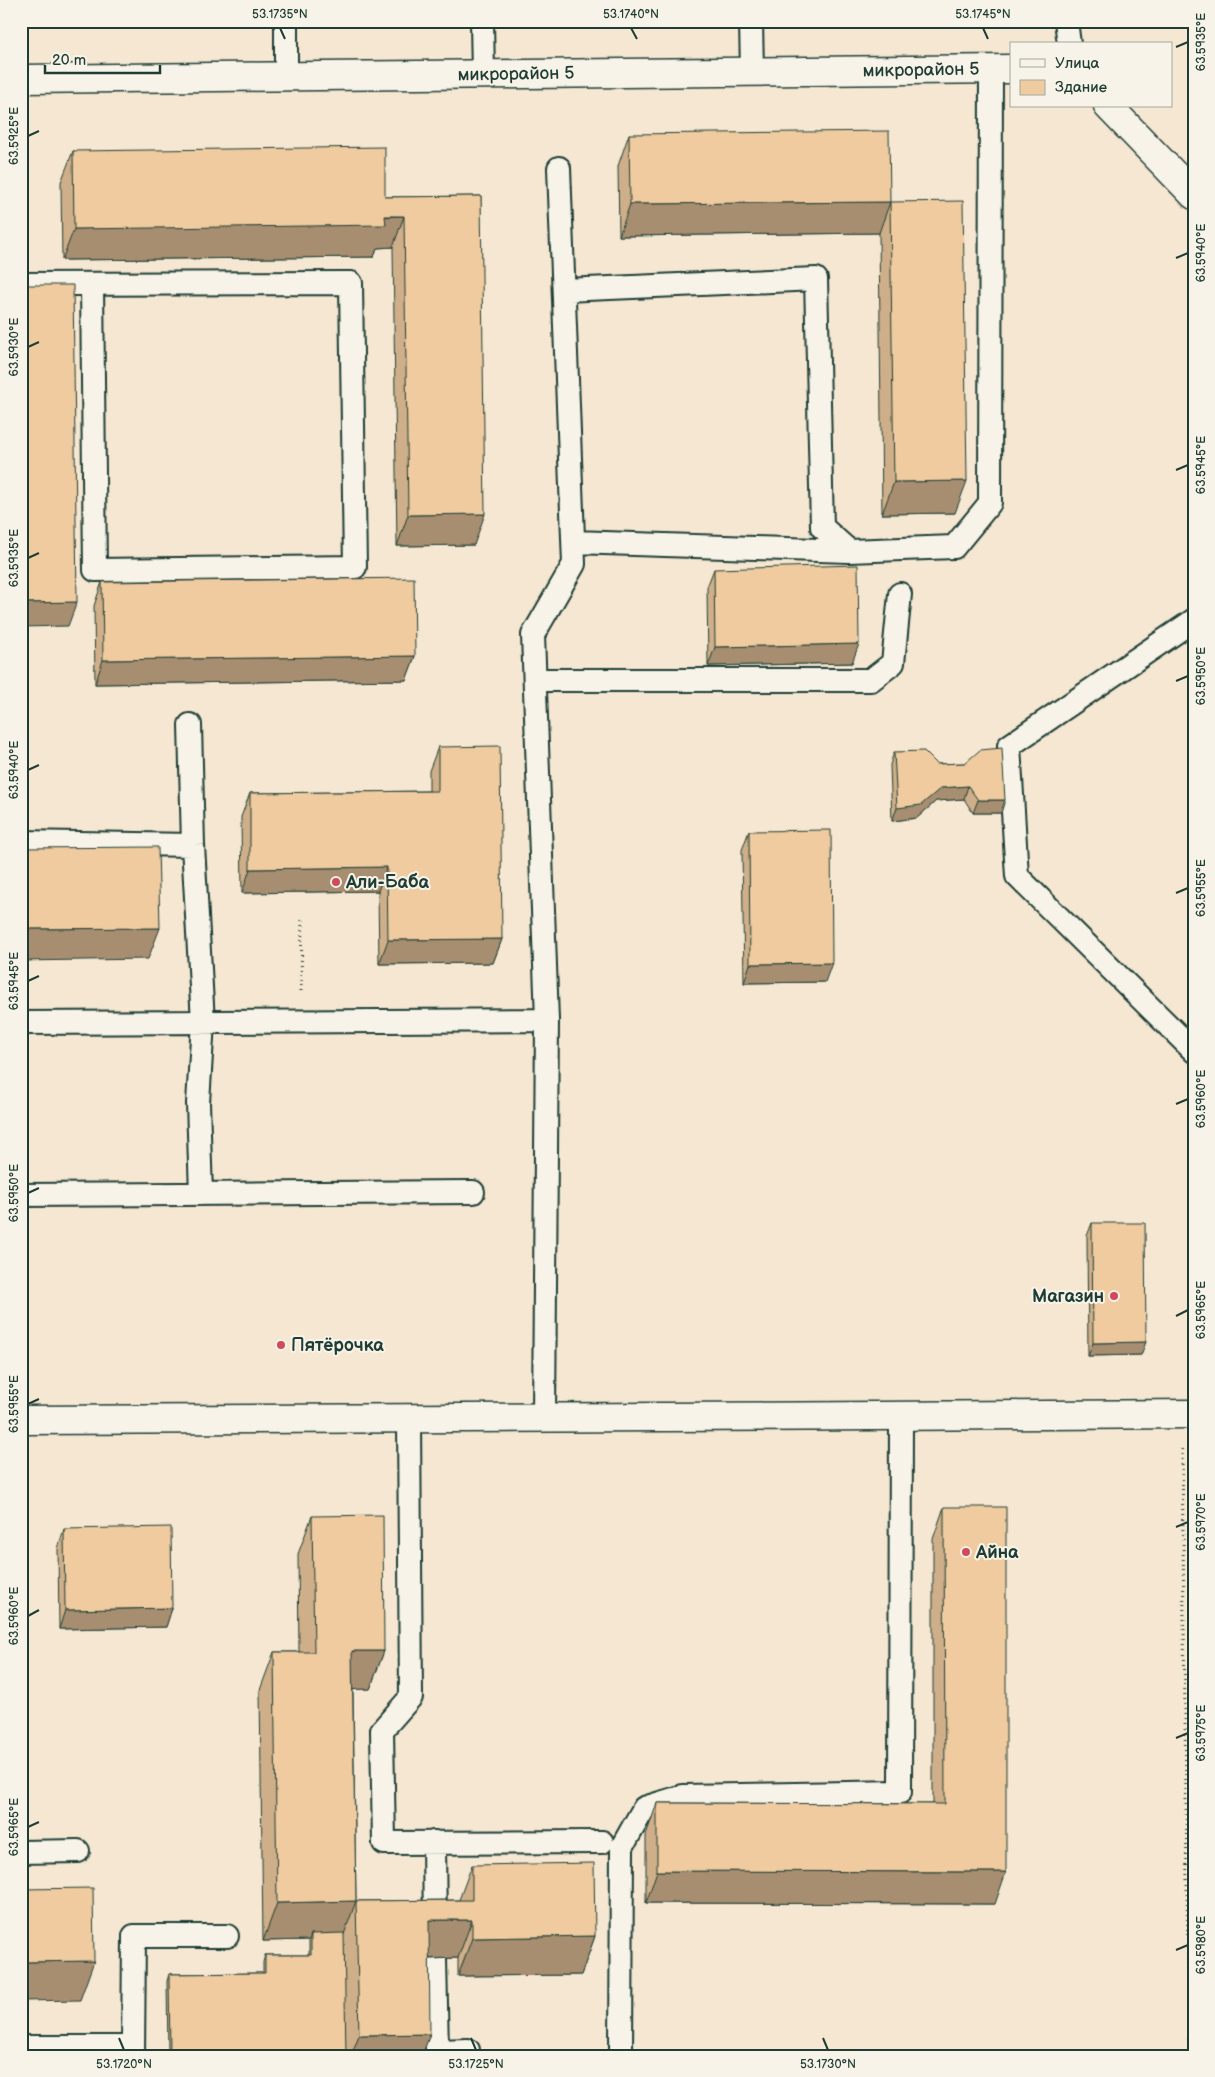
<svg xmlns="http://www.w3.org/2000/svg" width="1215" height="2077" font-family="'Balsamiq Sans',sans-serif">
	<style>
		.lines { fill: none; stroke-linecap: round; stroke-linejoin: round }
		.lane-casing { stroke: #1f3d34; stroke-width: 26 }
		.street-casing { stroke: #1f3d34; stroke-width: 31 }
		.path { stroke: #1f3d34; stroke-width: 3; stroke-dasharray: 1 4; stroke-linecap: butt }
		.lane { stroke: #f7f3e8; stroke-width: 22 }
		.street { stroke: #f7f3e8; stroke-width: 28 }
		.wall { fill: #ceaf89; stroke: #1f3d34 }
		.shaded-wall { fill: #a78e6f; stroke: #1f3d34 }
		.building { fill: #efcb9f; stroke: #1f3d34 }
		.ticks { fill: none; stroke: #1f3d34; stroke-width: 2 }
		.poi-dot { fill: #d1495b; stroke: #f7f3e8; stroke-width: 2 }
		.labels { text-anchor: middle; dominant-baseline: central; stroke-width: 4; stroke-linejoin: round; paint-order: stroke }
		.street-label { font-size: 18px; fill: #1f3d34; stroke: #f7f3e8 }
		.poi-label { font-size: 18px; font-weight: bold; fill: #1f3d34; stroke: #f7f3e8; text-anchor: start }
		.neatline { fill: none; stroke: #1f3d34; stroke-width: 2 }
		.ticks-label { font-size: 12px; text-anchor: middle; fill: #1f3d34 }
	</style>
	<rect width="100%" height="100%" fill="#f5e7d2"/>
	<filter id="ink" filterUnits="userSpaceOnUse"><feTurbulence type="fractalNoise" baseFrequency=".02" numOctaves="2"/><feDisplacementMap in="SourceGraphic" scale="10" xChannelSelector="R" yChannelSelector="G"/><feConvolveMatrix kernelMatrix="1 2 1 2 8 2 1 2 1" color-interpolation-filters="sRGB"/></filter>
	<g filter="url(#ink)">
		<g class="lines">
			<defs>
				<path id="lane" d="M482 21 483 74
					M751 21 752 72
					M1066 21 1069 44
					M286 76V21
					M21 284 351 283 355 567 95 570 92 284
					M564 290 816 279 822 527 849 551 954 547 990 503 991 69
					M574 542 849 551
					M1194 620 1009 746 1017 876 1194 1051
					M535 680H871L893 663 900 594
					M190 725 193 845 203 1022 198 1103 201 1194
					M21 842 193 845
					M21 1023 547 1020
					M21 1195 473 1192
					M544 1417 547 1020 533 635 574 564 559 168
					M409 1420 411 1697 382 1730 384 1843 602 1842
					M434 1842 435 1930
					M21 1852 78 1851
					M435 1959 437 2051 468 2050V2056
					M21 2047H133
					M133 2056 134 1936H227
					M621 2056 622 1847 644 1808 683 1796 900 1792 901 1415"/>
				<path id="street" d="M21 79 1011 69
					M1108 106 1194 195
					M21 1420C412 1420 803 1416 1194 1414"/>
			</defs>
			<use href="#lane" class="lane-casing"/>
			<use href="#street" class="street-casing"/>
			<path class="path" d="M301 991 302 916
				M1182 1449 1189 2056"/>
			<use href="#lane" class="lane"/>
			<use href="#street" class="street"/>
		</g>
		<path class="wall" d="M629 134 890 202 955 513 882 514 879 233 619 236 618 166Z
			M73 151 385 197 481 196 474 545 397 546 393 247 377 248 374 257 62 260 61 182Z
			M714 569 852 663 708 666 707 587Z
			M102 582 415 656 406 680 95 684 94 606Z
			M438 747 502 939 493 963 379 964 378 891 242 893 241 817 250 793 429 791V771Z
			M894 752 937 764 965 763 1001 813H973L964 799 936 801 917 818 892 821 890 765Z
			M749 831 825 982 744 983 742 850Z
			M1092 1223 1141 1355 1088 1356 1087 1236Z
			M944 1507 995 1904 646 1903V1835L657 1803 933 1804V1539Z
			M312 1516 384 1651 370 1689H353L356 1901 459 1900 472 1865 595 1936 581 1975 458 1976V1958L429 1959 422 2056H168L167 1981 169 1974 263 1973V1962L265 1955H309V1940L263 1941 260 1690 274 1652H299L298 1554Z
			M64 1529 172 1608 166 1627 59 1629 58 1548Z"/>
		<path class="shaded-wall" d="M890 202 879 233 619 236 630 204Z
			M404 216 393 247 377 248 374 257 62 260 74 229Z
			M967 481 955 513 882 514 894 482Z
			M485 514 474 545 397 546 408 515Z
			M77 602 68 626 21 627V603Z
			M859 644 852 663 708 666 715 647Z
			M415 656 406 680 95 684 103 660Z
			M968 786 964 799 936 801 917 818 892 821 897 808 941 788Z
			M978 800H1005L1001 813H973Z
			M387 867 378 891 242 893 250 869Z
			M160 928 148 959 21 961V929Z
			M502 939 493 963 379 964 388 940Z
			M832 963 825 982 744 983 750 964Z
			M1146 1342 1141 1355 1088 1356 1093 1343Z
			M172 1608 166 1627 59 1629 65 1610Z
			M352 1651H384L370 1689 338 1690Z
			M657 1871 1006 1872 995 1904 646 1903Z
			M356 1901 342 1940 311 1934 309 1940 263 1941 277 1903Z
			M429 1920H472L458 1958 415 1959Z
			M595 1936 581 1975 458 1976 472 1938Z
			M94 1961 80 2000 21 2001V1962Z
			M430 2034 422 2056H351L359 2035Z"/>
		<path class="building" d="M889 131 890 202 963 201 967 481 894 482 890 202 630 204 629 134Z
			M385 147V197L481 196 485 514 408 515 404 216H385L386 225 74 229 73 151Z
			M21 285H73L77 602 21 603Z
			M858 565 859 644 715 647 714 569Z
			M414 578 415 656 103 660 102 582Z
			M500 746 502 939 388 940 387 867 250 869V793L438 791V747Z
			M1002 748 1005 800H978L968 786 941 788 921 805 897 808 894 752 924 751 937 764 965 763 980 750Z
			M831 830 832 963 750 964 749 831Z
			M158 847 160 928 21 929V848Z
			M1092 1223H1145L1146 1342 1093 1343Z
			M944 1507H1006V1872L657 1871V1803L945 1804Z
			M383 1515 384 1651H352L356 1901 472 1900V1865L594 1863 595 1936 472 1938V1920H429L430 2034 359 2035 356 1901 277 1903 274 1652H314L312 1516Z
			M171 1527 172 1608 65 1610 64 1529Z
			M93 1888 94 1961 21 1962V1889Z
			M344 1933 346 2056H170L169 1974 265 1973V1955H311V1934Z"/>
	</g>
	<path class="ticks" d="M280 28 285 39M631 28 637 39M983 28 988 39M1176 47 1188 42M28 136 39 131M1176 258 1188 253M28 347 39 342M1176 470 1188 465M28 558 39 553M1176 681 1188 676M28 770 39 765M1176 893 1188 888M28 981 39 976M1176 1104 1188 1099M28 1193 39 1188M1176 1316 1188 1310M28 1404 39 1399M1176 1527 1188 1522M28 1616 39 1610M1176 1738 1188 1733M28 1827 39 1822M1176 1950 1188 1945M119 2038 124 2050M471 2038 476 2050M823 2038 828 2050"/>
	<g class="poi-dot">
		<circle cx="336" cy="882" r="5"/>
		<circle cx="1114" cy="1296" r="5"/>
		<circle cx="281" cy="1345" r="5"/>
		<circle cx="966" cy="1552" r="5"/>
	</g>
	<g class="labels">
		<g class="street-label">
			<text transform="translate(921 70) rotate(-1)">микрорайон 5</text>
			<text transform="translate(516 74) rotate(-1)">микрорайон 5</text>
		</g>
		<g class="poi-label">
			<text x="346" y="882">Али-Баба</text>
			<text x="1104" y="1296" text-anchor="end">Магазин</text>
			<text x="291" y="1345">Пятёрочка</text>
			<text x="976" y="1552">Айна</text>
		</g>
	</g>
	<rect width="1215" height="2077" fill="none" stroke="#f7f3e8" stroke-width="55"/>
	<rect x="1010" y="42" width="162" height="65" fill="#f7f3e8" stroke="#a1aaa0"/>
	<rect x="1020" y="59" width="25" height="8" fill="#f7f3e8" stroke="#a1aaa0"/>
	<text x="1055" y="68" font-size="15" fill="#1f3d34">Улица</text>
	<rect x="1020" y="80" width="25" height="15" fill="#efcb9f" stroke="#a1aaa0"/>
	<text x="1055" y="92" font-size="15" fill="#1f3d34">Здание</text>
	<path d="M45 65v8h115v-8" fill="none" stroke="#1f3d34" stroke-width="2.5"/>
	<text x="52" y="65" font-size="15" fill="#1f3d34" stroke="#f7f3e8" stroke-width="4" paint-order="stroke">20 m</text>
	<rect x="28" y="28" width="1160" height="2022" class="neatline"/>
	<g class="ticks-label">
		<text x="280" y="18">53.1735°N</text>
		<text x="631" y="18">53.1740°N</text>
		<text x="983" y="18">53.1745°N</text>
		<text transform="translate(1201 42) rotate(-90)" y="4">63.5935°E</text>
		<text transform="translate(14 136) rotate(-90)" y="4">63.5925°E</text>
		<text transform="translate(1201 253) rotate(-90)" y="4">63.5940°E</text>
		<text transform="translate(14 347) rotate(-90)" y="4">63.5930°E</text>
		<text transform="translate(1201 465) rotate(-90)" y="4">63.5945°E</text>
		<text transform="translate(14 558) rotate(-90)" y="4">63.5935°E</text>
		<text transform="translate(1201 676) rotate(-90)" y="4">63.5950°E</text>
		<text transform="translate(14 770) rotate(-90)" y="4">63.5940°E</text>
		<text transform="translate(1201 888) rotate(-90)" y="4">63.5955°E</text>
		<text transform="translate(14 981) rotate(-90)" y="4">63.5945°E</text>
		<text transform="translate(1201 1099) rotate(-90)" y="4">63.5960°E</text>
		<text transform="translate(14 1193) rotate(-90)" y="4">63.5950°E</text>
		<text transform="translate(1201 1310) rotate(-90)" y="4">63.5965°E</text>
		<text transform="translate(14 1404) rotate(-90)" y="4">63.5955°E</text>
		<text transform="translate(1201 1522) rotate(-90)" y="4">63.5970°E</text>
		<text transform="translate(14 1616) rotate(-90)" y="4">63.5960°E</text>
		<text transform="translate(1201 1733) rotate(-90)" y="4">63.5975°E</text>
		<text transform="translate(14 1827) rotate(-90)" y="4">63.5965°E</text>
		<text transform="translate(1201 1945) rotate(-90)" y="4">63.5980°E</text>
		<text x="124" y="2068">53.1720°N</text>
		<text x="476" y="2068">53.1725°N</text>
		<text x="828" y="2068">53.1730°N</text>
	</g>
</svg>
